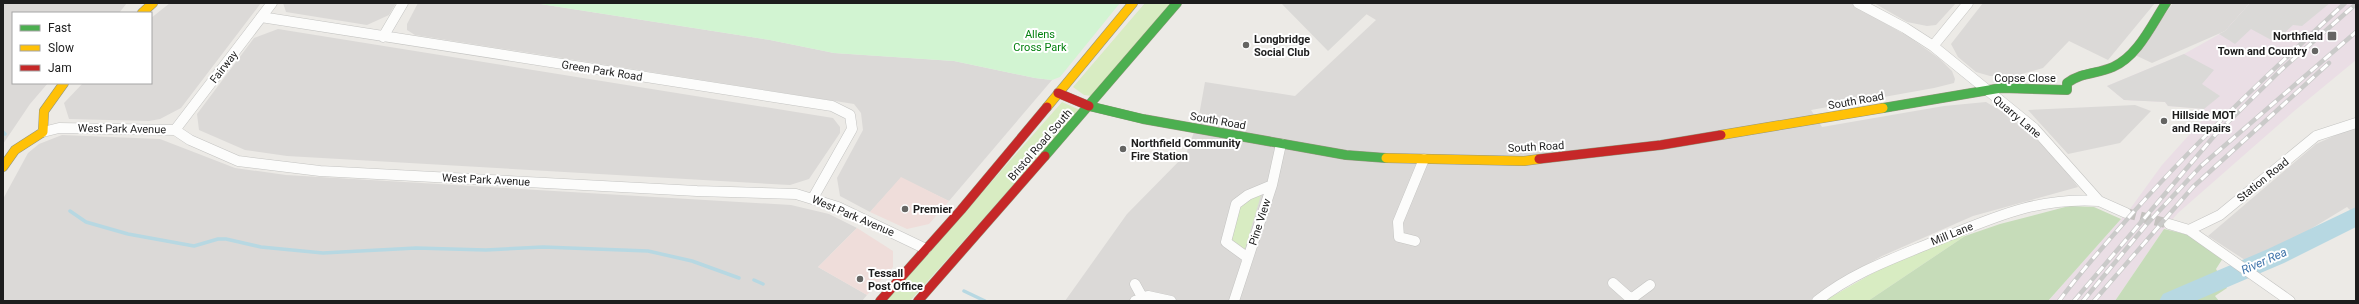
<svg xmlns="http://www.w3.org/2000/svg" width="2359" height="304" font-family="Roboto,sans-serif">
	<style>
		.residential { fill: #dbd9d7 }
		.commercial { fill: #efddda }
		.industrial { fill: #eadee5 }
		.religious { fill: #dad9d7 }
		.grass { fill: #d8ecc2 }
		.forest { fill: #c6dcb9 }
		.park { fill: #d2f4d2 }
		.lines { fill: none; stroke-linecap: round; stroke-linejoin: round }
		.stream { stroke: #b7d8e2; stroke-width: 3.5 }
		.river { fill: #b7d8e2; fill-rule: evenodd }
		.street-tunnel { stroke: #c3c1be; stroke-width: 10; stroke-dasharray: 10 5; stroke-linecap: butt }
		.street-casing { stroke: #c4c4c2; stroke-width: 11 }
		.fast-casing { stroke: #94967d; stroke-width: 10 }
		.slow-casing { stroke: #94967d; stroke-width: 10 }
		.jam-casing { stroke: #94967d; stroke-width: 10 }
		.street { stroke: #fcfcfb; stroke-width: 10 }
		.fast { stroke: #4caf50; stroke-width: 9 }
		.slow { stroke: #ffc107; stroke-width: 9 }
		.jam { stroke: #c62828; stroke-width: 9 }
		.rail-casing { stroke: #cacac9; stroke-width: 4.5 }
		.rail { stroke: #fff; stroke-width: 3; stroke-dasharray: 9; stroke-linecap: butt }
		.poi-dot { fill: #656563; stroke: #fff; stroke-width: 1.5 }
		.labels { text-anchor: middle; dominant-baseline: central; stroke-width: 4; stroke-linejoin: round; paint-order: stroke }
		.park-label { font-size: 11px; fill: #058211; stroke: #fff }
		.poi-label { font-size: 11px; font-weight: bold; fill: #1d1d1d; stroke: #fff; text-anchor: start }
		.street-label { font-size: 11px; fill: #1d1d1d; stroke: #fff }
		.water-label { font-size: 12px; font-style: italic; fill: #4175ab; stroke: #fff }
	</style>
	<rect width="100%" height="100%" fill="#eceae6"/>
	<path class="residential" d="M3 3H127L119 13H13V83H48L30 104 3 144Z
		M170 3H261L181 108 160 119 149 121 69 119 64 103 83 83H151V18Z
		M283 3H396L389 15 367 25 286 12Z
		M418 3H534L770 40 834 53 954 61 1035 78 1052 80 949 201 901 178 870 212 840 196 837 178 863 130 861 113 854 104 415 35 407 30V24Z
		M1348 3H1860L1855 6 1909 37 1940 59 1952 71 1955 79 1954 83 1934 88 1811 110 1822 127 1944 106 1986 102 2003 112 2033 136 2055 157 2078 187 1973 216 1882 256 1828 286 1810 301H1065L1127 214 1186 154 1198 121 1205 82 1295 96 1376 20Z
		M1874 3H1956L1936 25 1927 26 1907 22Z
		M1983 3H2155L2108 60 2069 41 2043 68 2015 76H1990L1976 72 1958 57 1951 44Z
		M2173 3H2250L2225 31 2152 63 2135 55Z
		M278 29 833 118 840 127V133L809 179 790 185 287 156 245 150 199 130 197 114 254 38Z
		M2135 105 2151 111 2120 143 2068 154 2028 110Z
		M2356 126V216L2347 207 2294 239 2248 262 2208 236 2316 144Z
		M62 135 160 139 235 168 286 175 791 205 829 214 857 228 818 267 867 295 862 301H3V199L28 153 39 144Z"/>
	<path class="commercial" d="M901 177 949 201 929 224 907 229 870 212Z
		M857 228 893 251V267L867 295 818 267Z"/>
	<path class="industrial" d="M2250 3H2356V60L2293 112 2178 213 2164 229 2115 301H2048L2130 209 2162 165 2207 115 2204 109 2168 106 2165 102 2124 100 2107 86 2184 54 2225 31Z"/>
	<path class="religious" d="M1281 3H1361L1371 10 1328 51Z
		M2250 3H2330L2302 26 2293 25 2275 42 2251 29 2235 44 2219 34 2225 31Z
		M2184 54 2214 70 2202 84 2220 96 2204 109 2168 106 2165 102 2124 100 2107 86Z"/>
	<path class="grass" d="M1145 3H1173L1091 96 1084 95 1073 87Z
		M1062 102 1080 110 910 301H886Z
		M1260 193 1261 195 1245 249 1231 245 1239 206Z
		M1961 232 1965 236 1868 301H1824L1889 264Z"/>
	<path class="forest" d="M2069 206 2094 207 2121 219 2048 301H1868L1965 236 2000 224Z
		M2164 229 2189 235 2223 258 2216 269 2227 288 2215 296 2219 301H2115Z"/>
	<path class="park" d="M534 3H1120L1060 77 1052 80 1035 78 954 61 834 53 770 40Z"/>
	<g class="lines">
		<path class="stream" d="M3 132 5 134
			M70 211 86 222 128 234 194 246 218 239H226L261 247 323 253 416 248 486 250 543 247 648 251 692 261 739 278
			M754 280 763 284
			M964 291 985 301"/>
		<path class="river" d="M2356 207V227L2284 263 2195 301H2159L2163 294 2268 249Z"/>
		<path class="street-tunnel" d="M2126 213 2169 224"/>
		<defs>
			<path id="street" d="M1858 3 1905 28 1933 46 2034 128 2099 201 2126 213
				M261 17 832 106 850 115 852 129 813 198
				M383 37 403 3
				M1933 46 1968 3
				M175 130 272 3
				M43 132 59 128 175 130 190 140 238 161 320 171 697 191 796 194 838 207 926 249
				M1272 185 1281 144
				M2169 224 2189 230 2290 301
				M2189 230 2220 215 2316 136 2356 123
				M1415 241 1399 237 1398 222 1424 159
				M1613 283 1631 299 1650 285
				M1135 284 1141 295
				M1135 301 1148 296 1171 301
				M1234 301 1272 185 1248 195 1236 204 1226 242 1248 258
				M1817 301C1852 273 1892 259 1933 242 1991 219 2034 197 2099 201"/>
			<path id="fast" d="M1089 106 1143 119 1346 155 1386 158
				M1883 108 2001 88 2067 90V83C2082 72 2097 74 2113 67 2138 56 2152 24 2166 3
				M1045 156 1177 3"/>
			<path id="slow" d="M142 13 153 3
				M1047 107 1133 3
				M1721 135 1883 108
				M1386 158 1524 161 1539 159
				M3 167 15 150 43 132 44 111 64 83"/>
			<path id="jam" d="M1058 93 1089 106
				M1539 159 1661 145 1721 135
				M880 301 961 210 1047 107
				M918 301 1045 156"/>
		</defs>
		<use href="#street" class="street-casing"/>
		<use href="#fast" class="fast-casing"/>
		<use href="#slow" class="slow-casing"/>
		<use href="#jam" class="jam-casing"/>
		<use href="#street" class="street"/>
		<use href="#fast" class="fast"/>
		<use href="#slow" class="slow"/>
		<use href="#jam" class="jam"/>
		<defs>
			<path id="rail" d="M2059 301C2079 274 2101 249 2123 224 2193 144 2267 75 2345 3
				M2074 301 2215 135 2281 70 2356 4
				M2083 301 2146 225 2201 166 2356 32
				M2094 301 2193 187 2329 63"/>
		</defs>
		<use href="#rail" class="rail-casing"/>
		<use href="#rail" class="rail"/>
	</g>
	<g class="poi-dot">
		<rect x="2327" y="31" width="10" height="10" rx="2"/>
		<circle cx="1246" cy="45" r="4"/>
		<circle cx="2315" cy="51" r="4"/>
		<circle cx="2164" cy="121" r="4"/>
		<circle cx="1123" cy="149" r="4"/>
		<circle cx="905" cy="209" r="4"/>
		<circle cx="860" cy="279" r="4"/>
	</g>
	<g class="labels">
		<g class="park-label">
			<text x="1040" y="34">Allens<tspan x="1040" dy="13">Cross Park</tspan></text>
		</g>
		<g class="poi-label">
			<text x="2323" y="36" text-anchor="end">Northfield</text>
			<text x="1254" y="39">Longbridge<tspan x="1254" dy="13">Social Club</tspan></text>
			<text x="2307" y="51" text-anchor="end">Town and Country</text>
			<text x="2172" y="115">Hillside MOT<tspan x="2172" dy="13">and Repairs</tspan></text>
			<text x="1131" y="143">Northfield Community<tspan x="1131" dy="13">Fire Station</tspan></text>
			<text x="913" y="209">Premier</text>
			<text x="868" y="273">Tessall<tspan x="868" dy="13">Post Office</tspan></text>
		</g>
		<g class="street-label">
			<text transform="translate(224 67) rotate(-52)">Fairway</text>
			<text transform="translate(602 71) rotate(9)">Green Park Road</text>
			<text x="2025" y="78">Copse Close</text>
			<text transform="translate(1856 101) rotate(-10)">South Road</text>
			<text transform="translate(2017 117) rotate(40)">Quarry Lane</text>
			<text transform="translate(1218 121) rotate(10)">South Road</text>
			<text transform="translate(122 129) rotate(1)">West Park Avenue</text>
			<text transform="translate(1040 145) rotate(-49)">Bristol Road South</text>
			<text transform="translate(1536 147) rotate(-3)">South Road</text>
			<text transform="translate(486 180) rotate(3)">West Park Avenue</text>
			<text transform="translate(2263 180) rotate(-39)">Station Road</text>
			<text transform="translate(853 216) rotate(23)">West Park Avenue</text>
			<text transform="translate(1260 222) rotate(-72)">Pine View</text>
			<text transform="translate(1952 234) rotate(-22)">Mill Lane</text>
		</g>
		<g class="water-label">
			<text transform="translate(2264 261) rotate(-24)">River Rea</text>
		</g>
	</g>
	<rect width="2359" height="304" fill="none" stroke="#1d1d1d" stroke-width="8"/>
	<rect x="12" y="12" width="140" height="72" fill="#ffffff" stroke="#a5a5a5"/>
	<rect x="20" y="25" width="20" height="6" fill="#4caf50" stroke="#a5a5a5"/>
	<text x="48" y="32" font-size="12" fill="#1d1d1d">Fast</text>
	<rect x="20" y="45" width="20" height="6" fill="#ffc107" stroke="#a5a5a5"/>
	<text x="48" y="52" font-size="12" fill="#1d1d1d">Slow</text>
	<rect x="20" y="65" width="20" height="6" fill="#c62828" stroke="#a5a5a5"/>
	<text x="48" y="72" font-size="12" fill="#1d1d1d">Jam</text>
</svg>
